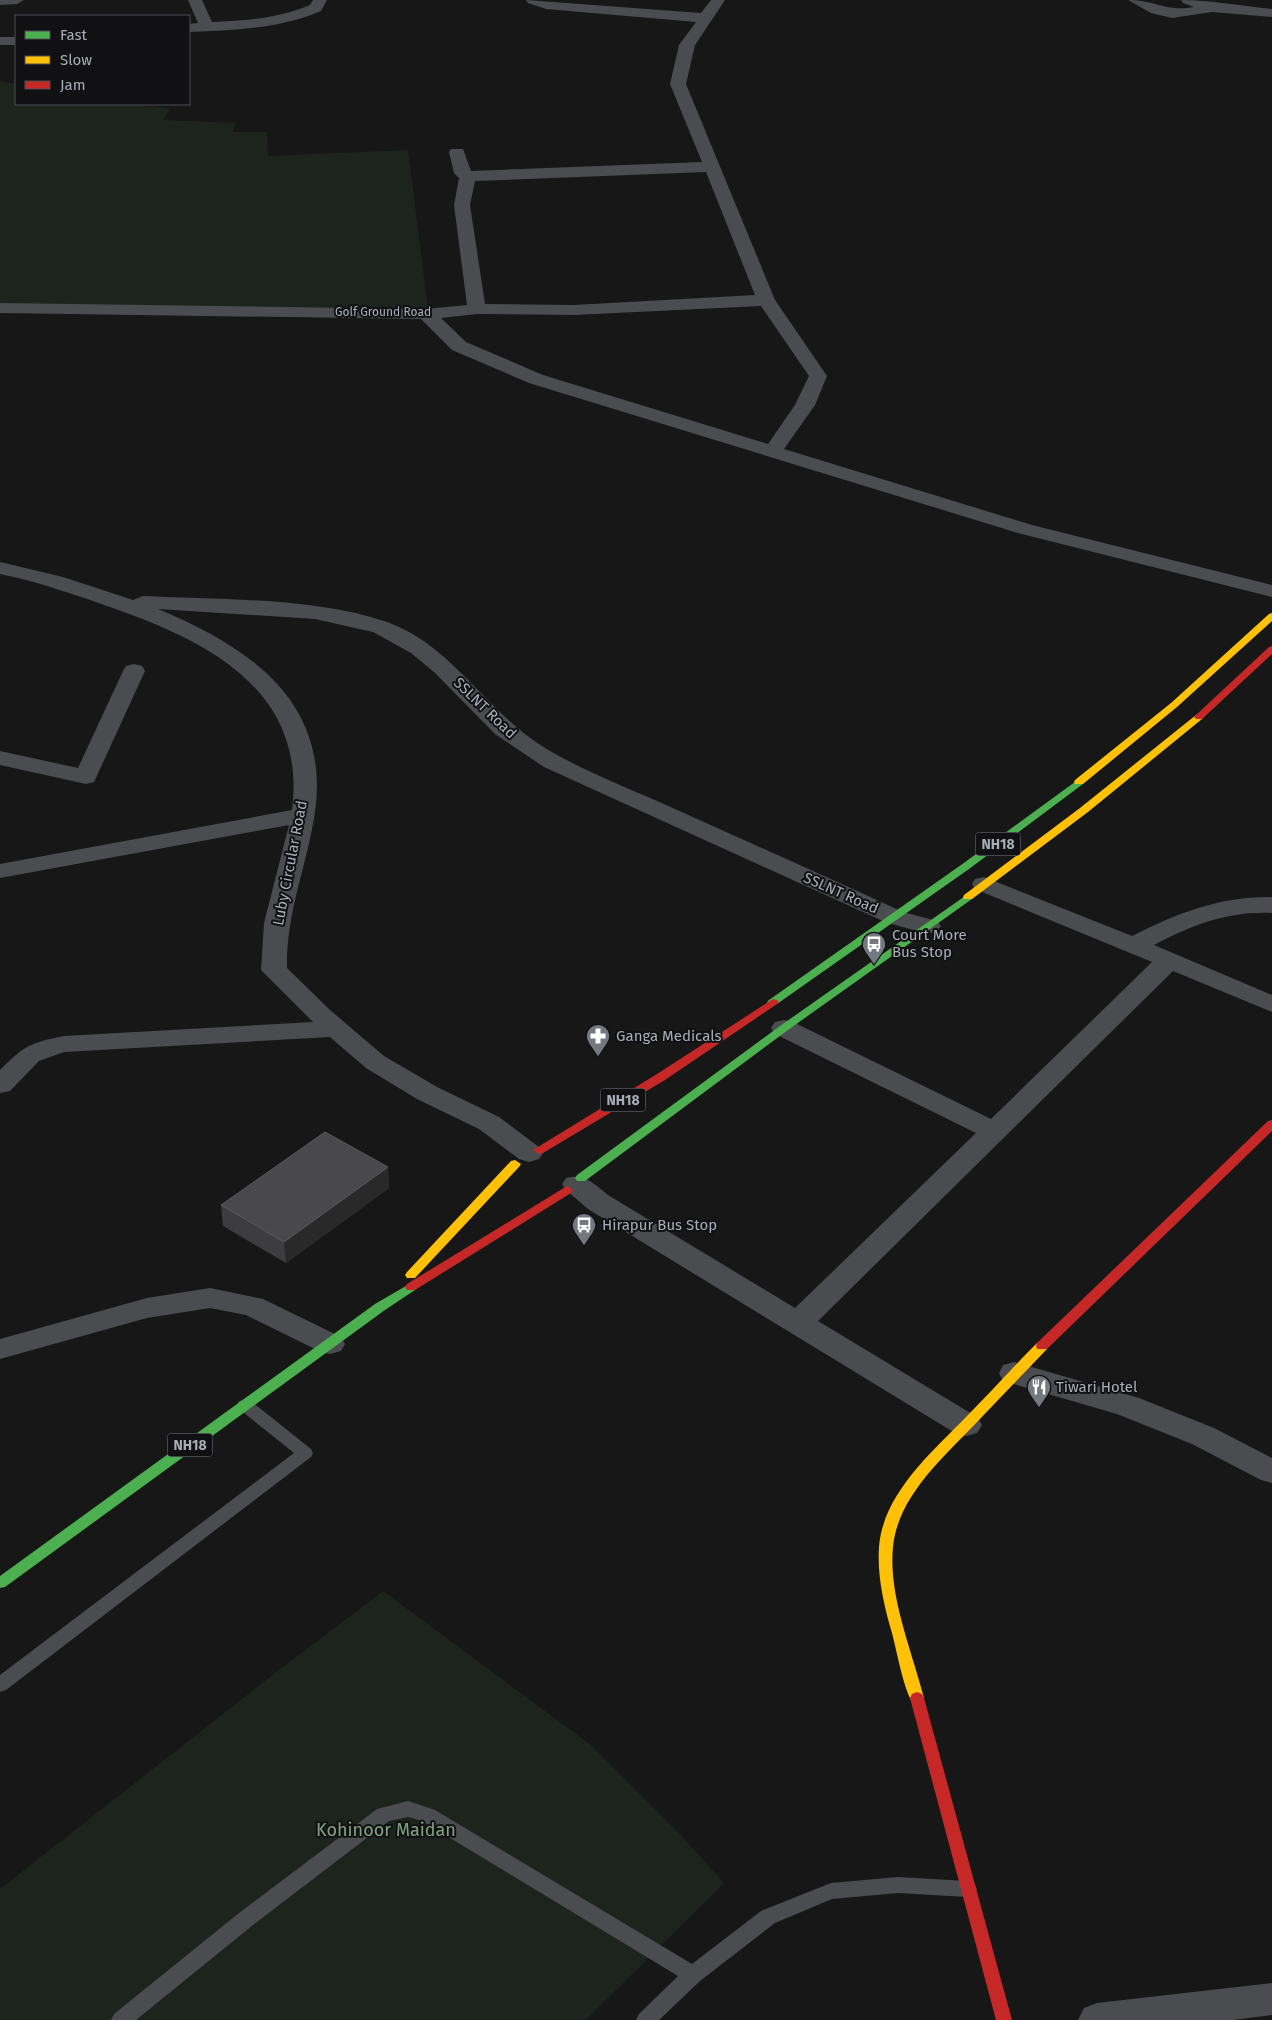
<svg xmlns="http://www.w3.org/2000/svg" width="1272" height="2020" viewBox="0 0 1272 2020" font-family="'Fira Sans',sans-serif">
<rect width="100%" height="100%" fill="#171717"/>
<g fill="#1d241e">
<path d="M0,81l16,3v20h121l33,5 -7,11 72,3 -2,9h34l1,24 140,-6 20,158 -428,-3z"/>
<path d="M383,1591l208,154 87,87 46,51 -138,137h-586v-131l270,-212z"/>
</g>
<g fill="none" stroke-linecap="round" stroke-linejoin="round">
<g fill="#4b4c50" fill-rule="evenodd">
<path d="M245,1399l6,2 60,48 2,4 -2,4 -305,233 -6,2v-17l294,-222 -55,-44 -2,-4 2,-4z"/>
<path d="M408,1801l27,9 257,154 69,-53 70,-28 67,-6 69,4 7,2 3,6 -3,6 -7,2 -69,-4 -66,6 -57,24 -75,58 -41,39h-23l3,-6 39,-38 -256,-155 -14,-4 -19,4 -136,104 -117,95h-25l3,-6 125,-101 138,-104z"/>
</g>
<g fill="#4b4c50" fill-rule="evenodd">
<path d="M0,0h24l-7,4 -17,1z"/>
<path d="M188,0h14l10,22c34,-1 67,-4 98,-17l3,-5h14l-6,11c-42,18 -87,19 -132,21v-8l9,-1z"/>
<path d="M526,0l175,13 10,-13h14l-30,45 -9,39 89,216 52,76 -12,29 -31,44 248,76 240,60v12l-254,-64 -489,-150 -77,-33 -31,-31 -421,-6v-10l426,6 41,-4 -13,-100 5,-27 -5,-5 -5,-21 2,-3h12l8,22 231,-9 -32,-78 9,-39 17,-23 -150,-13 -18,-6zM706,172l49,123 -181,10 -89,-1 -15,-99 5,-24zM761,306l48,70 -14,29 -27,39 -225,-69 -77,-33 -25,-24 36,-4 97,1z"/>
<path d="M1128,0c27,0 37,12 66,7l-11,-4 -2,-3c29,0 61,6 91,9v8l-60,-5 -40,6 -21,-5z"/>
<rect x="0" y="37" width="16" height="8"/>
<path d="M0,562l63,15 70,23 10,-4c77,4 171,1 244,26 65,23 100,91 158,126 40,24 86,41 130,61 76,34 152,68 228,103l34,9 4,5 -4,5 -9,3 -43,-12 -341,-155 -49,-33 -61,-62 -23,-19 -38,-21 -58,-13 -157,-10c96,40 178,97 155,215 -9,49 -27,93 -26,144l43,42 54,46 53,31 62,30 40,30 4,6 -4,6 -10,3 -10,-3 -40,-30 -62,-30 -51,-31 -36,-31 -266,15 -25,9 -29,30 -10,2v-23c25,-25 30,-27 64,-34l249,-14 -52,-52 3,-47 25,-98 -289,53v-14l292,-54c15,-119 -83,-168 -179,-202 -37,-13 -74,-26 -113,-34z"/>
<path d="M134,664l8,2 3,5 -51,111 -8,2 -86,-19v-14l78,17 45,-97 3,-5z"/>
<path d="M984,877l148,59c45,-23 89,-40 140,-39v16c-44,-2 -80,12 -118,32l118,50v17l-99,-41 -355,350 159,96 5,8 -5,8 -11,3 -11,-3 -367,-224 -22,-19 -4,-6 4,-6c19,-5 28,6 42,17l187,113 181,-175 -201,-99 -4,-6 4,-6 9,-2 9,2 198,97 161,-157 -177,-73 -3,-5 3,-5z"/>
<path d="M210,1288l53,11 78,38 4,7 -4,7 -11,3 -11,-3 -73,-36 -36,-7 -63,10 -147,41v-20l147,-41z"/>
<path d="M1014,1362l125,36 75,30 58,30v25l-11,-3 -69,-36 -75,-30 -114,-33 -4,-8 4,-8z"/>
<path d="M1272,1983v32l-39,5h-155l6,-12 13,-5z"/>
</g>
<g fill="#4caf50" fill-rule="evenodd">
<path d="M1079,779l4,1 1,2 -1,2 -114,85 -192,135h-8l-2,-2 2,-2 192,-135z"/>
<path d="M968,894l5,3 -1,2 -184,131 -203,151h-8l-2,-3 2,-3 203,-149z"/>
<path d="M411,1283l4,1 2,3 -2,3 -30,20 -380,277 -5,1v-12l375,-272z"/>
</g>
<g fill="#ffc107" fill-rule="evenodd">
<path d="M1272,613v8l-95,86 -94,77h-8l-1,-2 1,-2 96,-77 98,-89z"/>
<path d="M1199,714l5,3 -2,2 -114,93 -116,87h-8l-1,-2 1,-2 116,-87 116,-93z"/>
<path d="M515,1160l6,4 -2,3 -104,111h-8l-2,-3 2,-3 104,-111z"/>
<path d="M1042,1342l5,1 1,3 -1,3c-23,24 -46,48 -68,71 -34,36 -81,75 -86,127 -5,48 19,104 31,151l-2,4 -5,2 -5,-2c-9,-16 -15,-50 -20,-69 -8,-27 -15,-57 -13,-86 4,-53 52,-94 87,-130 21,-21 41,-43 62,-65l9,-9z"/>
</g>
<g fill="#c62828" fill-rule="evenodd">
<path d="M1272,646v8l-70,65h-6l-2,-2 2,-2 73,-68z"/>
<path d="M773,999l4,1 2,2 -2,2 -112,76 -122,73 -4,1 -6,-4 124,-76z"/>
<path d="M1272,1120v11l-225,218h-10l-1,-3 1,-3 231,-222z"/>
<path d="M567,1186l6,4 -2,3 -156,97h-8l-2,-3 2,-3z"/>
<path d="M917,1692l5,2 2,4 88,322h-16l-86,-322 2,-4z"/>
</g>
</g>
<path fill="#3d3d3f" d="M388,1167l1,21 -103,75 -63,-37 -2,-21z"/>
<path fill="#29292a" d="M388,1167l1,21 -103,75 -2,-21z"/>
<path fill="#49494c" stroke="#58595d" d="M325,1132l63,35 -104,75 -63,-37z"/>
<defs>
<g id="bus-pin" transform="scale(1.25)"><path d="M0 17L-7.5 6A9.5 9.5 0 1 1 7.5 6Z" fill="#757880" stroke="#111113"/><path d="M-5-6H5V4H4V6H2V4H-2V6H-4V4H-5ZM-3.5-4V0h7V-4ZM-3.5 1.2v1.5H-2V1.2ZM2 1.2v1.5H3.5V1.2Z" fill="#fff"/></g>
<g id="pharmacy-pin" transform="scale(1.25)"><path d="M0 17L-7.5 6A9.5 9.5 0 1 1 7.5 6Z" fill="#757880" stroke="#111113"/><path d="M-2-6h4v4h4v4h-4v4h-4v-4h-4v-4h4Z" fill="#fff"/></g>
<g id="restaurant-pin" transform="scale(1.25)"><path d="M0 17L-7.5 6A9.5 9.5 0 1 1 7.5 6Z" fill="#757880" stroke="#111113"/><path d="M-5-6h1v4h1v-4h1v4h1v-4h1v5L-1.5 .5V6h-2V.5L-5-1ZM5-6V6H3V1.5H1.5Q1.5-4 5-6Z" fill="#fff"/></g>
</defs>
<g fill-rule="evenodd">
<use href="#bus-pin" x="874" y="944"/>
<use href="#pharmacy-pin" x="598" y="1036"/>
<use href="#bus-pin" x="584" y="1225"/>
<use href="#restaurant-pin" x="1039" y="1387"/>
</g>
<g text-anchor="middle" stroke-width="4" stroke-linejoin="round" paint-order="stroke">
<g font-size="12" fill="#a8adb8" stroke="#111113">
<text x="383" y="316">Golf Ground Road</text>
</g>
<g fill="#111113" stroke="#7b7e86" stroke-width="1">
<rect x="975.5" y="832.5" width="45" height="23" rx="4"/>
<rect x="600.5" y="1088.5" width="45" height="23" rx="4"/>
<rect x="167.5" y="1433.5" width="45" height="23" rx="4"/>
</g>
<g font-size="14" font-weight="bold" fill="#a8adb8">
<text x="998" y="849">NH18</text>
<text x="623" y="1105">NH18</text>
<text x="190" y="1450">NH18</text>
</g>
<g font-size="15" fill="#a8adb8" stroke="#111113">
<text transform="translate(485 708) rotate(44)" y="5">SSLNT Road</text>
<text transform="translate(290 863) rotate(-79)" y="5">Luby Circular Road</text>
<text transform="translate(841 893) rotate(24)" y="5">SSLNT Road</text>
</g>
<g font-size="15" fill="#a8adb8" stroke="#111113" text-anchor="start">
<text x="892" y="940">Court More<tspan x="892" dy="17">Bus Stop</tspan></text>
<text x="616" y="1041">Ganga Medicals</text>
<text x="602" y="1230">Hirapur Bus Stop</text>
<text x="1056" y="1392">Tiwari Hotel</text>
</g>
<g font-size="18" fill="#7fa381" stroke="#111113">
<text x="386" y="1836">Kohinoor Maidan</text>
</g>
</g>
<rect x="15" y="15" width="175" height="90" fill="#111113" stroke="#4d4f55"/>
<rect x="25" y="31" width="25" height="8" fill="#4caf50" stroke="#4d4f55"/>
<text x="60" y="40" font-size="15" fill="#a8adb8">Fast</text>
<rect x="25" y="56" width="25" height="8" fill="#ffc107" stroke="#4d4f55"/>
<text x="60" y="65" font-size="15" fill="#a8adb8">Slow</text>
<rect x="25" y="81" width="25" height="8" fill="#c62828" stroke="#4d4f55"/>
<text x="60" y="90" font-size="15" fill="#a8adb8">Jam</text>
</svg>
